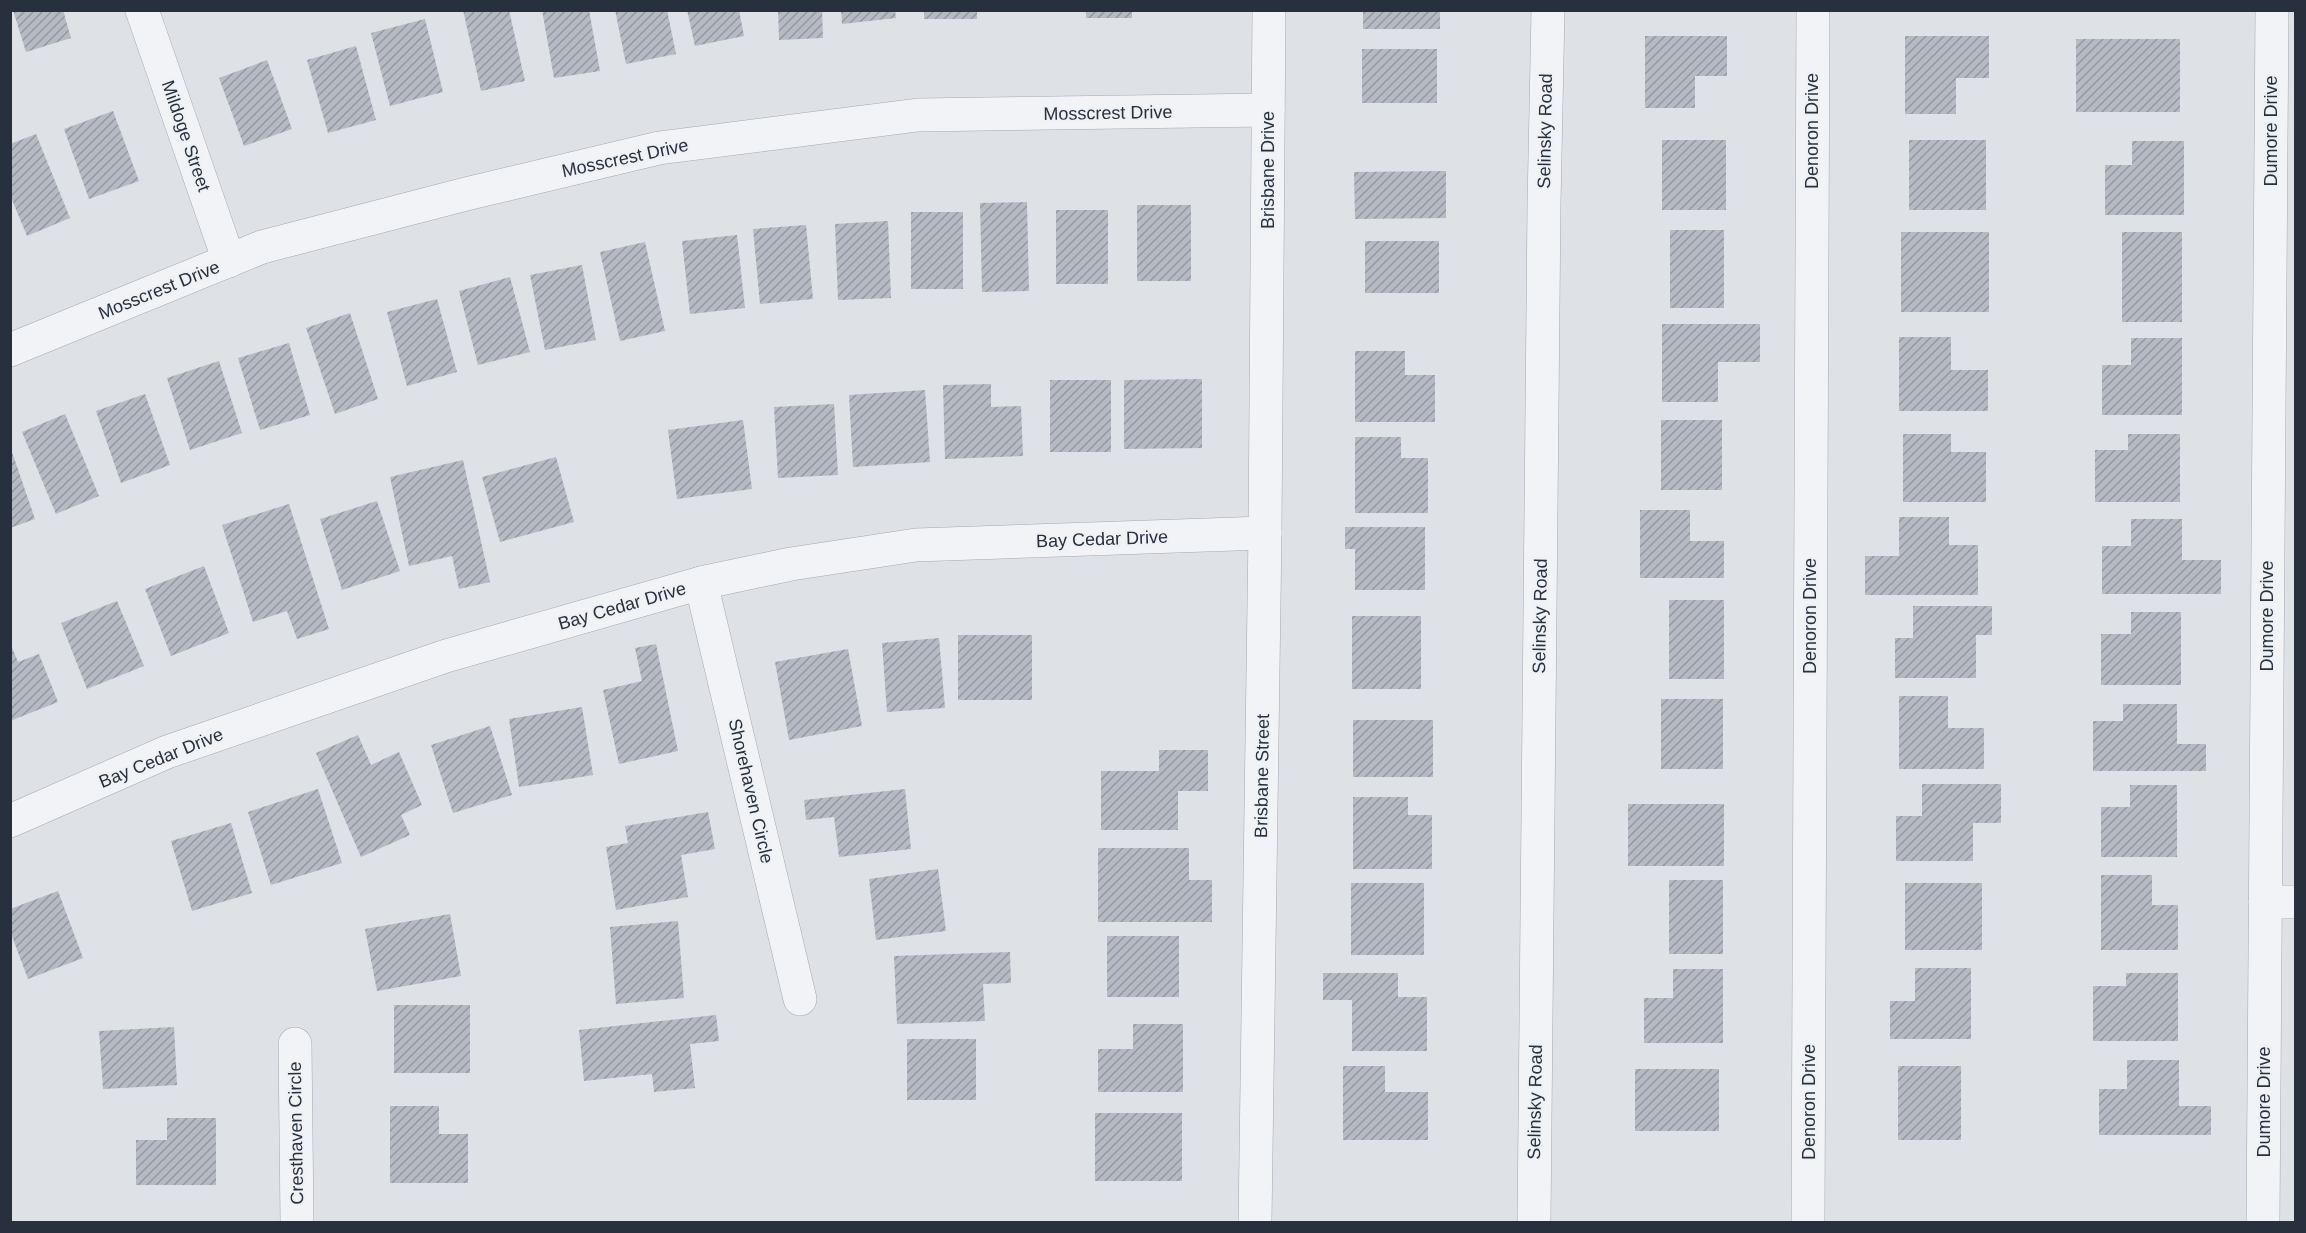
<svg xmlns="http://www.w3.org/2000/svg" width="2306" height="1233" viewBox="0 0 2306 1233" font-family="Arial,sans-serif">
<defs>
<pattern id="building-hatch" width="6" height="6" patternUnits="userSpaceOnUse" patternTransform="scale(1.5)"><rect width="6" height="6" fill="#b6bbc3"/><path d="M-1 1l2-2M0 6l6-6M5 7l2-2" fill="none" stroke="#9498a0"/></pattern>
</defs>
<rect width="100%" height="100%" fill="#dee2e7"/>
<g fill="url(#building-hatch)">
<path d="M13,10h50l8,28 -45,14z"/>
<path d="M463,10h46l16,71 -44,10z"/>
<path d="M542,10h47l11,61 -46,7z"/>
<path d="M615,10h52l9,44 -50,10z"/>
<path d="M687,10h52l5,26 -49,10z"/>
<path d="M778,10h44l1,28 -44,2z"/>
<path d="M841,10h54l1,8 -54,6z"/>
<rect x="924" y="10" width="53" height="9"/>
<rect x="1086" y="10" width="46" height="8"/>
<rect x="1363" y="10" width="77" height="19"/>
<path d="M425,19l18,73 -53,14 -19,-73z"/>
<path d="M1645,36h82v40h-32v32h-50z"/>
<path d="M1905,36h84v42h-33v36h-51z"/>
<rect x="2076" y="39" width="104" height="73"/>
<path d="M356,46l20,74 -48,13 -21,-73z"/>
<rect x="1362" y="49" width="75" height="54"/>
<path d="M267,60l25,69 -48,17 -25,-68z"/>
<path d="M113,111l26,70 -50,18 -25,-70z"/>
<path d="M36,134l34,84 -43,18 -17,-41v-51z"/>
<rect x="1662" y="140" width="64" height="70"/>
<rect x="1909" y="140" width="77" height="70"/>
<path d="M2132,141h52v74h-79v-50h27z"/>
<path d="M1446,171v47l-91,1 -1,-47z"/>
<path d="M1027,202l2,89 -47,1 -2,-89z"/>
<rect x="1137" y="205" width="54" height="76"/>
<rect x="1056" y="210" width="52" height="74"/>
<rect x="911" y="212" width="52" height="77"/>
<path d="M888,221l3,77 -53,2 -3,-76z"/>
<path d="M806,225l7,74 -53,5 -7,-75z"/>
<rect x="1670" y="230" width="54" height="78"/>
<rect x="1901" y="232" width="88" height="80"/>
<rect x="2122" y="232" width="60" height="90"/>
<path d="M737,235l8,73 -55,6 -8,-73z"/>
<rect x="1365" y="241" width="74" height="52"/>
<path d="M645,242l20,89 -45,10 -20,-89z"/>
<path d="M582,265l14,75 -51,10 -15,-75z"/>
<path d="M510,277l20,75 -52,13 -19,-74z"/>
<path d="M437,299l20,73 -50,14 -20,-74z"/>
<path d="M350,313l28,86 -43,15 -29,-86z"/>
<path d="M1662,324h98v38h-42v40h-56z"/>
<path d="M1899,337h52v33h37v41h-89z"/>
<path d="M2131,338h51v77h-80v-50h29z"/>
<path d="M289,343l21,72 -50,15 -22,-72z"/>
<path d="M1355,351h50v24h30v47h-80z"/>
<path d="M219,361l23,72 -52,17 -23,-72z"/>
<path d="M1202,379v69l-78,1v-69z"/>
<rect x="1050" y="380" width="61" height="72"/>
<path d="M991,384v23l30,-1 2,50 -78,3 -2,-74z"/>
<path d="M925,390l5,72 -77,5 -4,-72z"/>
<path d="M145,394l25,71 -49,18 -25,-72z"/>
<path d="M834,404l4,71 -60,3 -4,-71z"/>
<path d="M65,414l34,82 -43,18 -34,-82z"/>
<path d="M743,420l9,69 -75,10 -9,-69z"/>
<rect x="1661" y="420" width="61" height="70"/>
<path d="M1903,434h48v18h35v50h-83z"/>
<path d="M2128,434h52v68h-85v-52h33z"/>
<path d="M1355,437h46v21h27v55h-73z"/>
<path d="M10,446l25,73 -25,9z"/>
<path d="M556,457l18,65 -74,20 -18,-65z"/>
<path d="M463,460l27,122 -31,7 -7,-33 -43,10 -19,-89z"/>
<path d="M377,501l23,70 -58,19 -22,-71z"/>
<path d="M289,504l40,125 -32,10 -10,-28 -34,11 -31,-97z"/>
<path d="M1640,510h50v31h34v37h-84z"/>
<path d="M1899,517h50v28h29v50h-113v-39h34z"/>
<path d="M2131,519h51v41h39v34h-119v-48h29z"/>
<path d="M1345,527h80v63h-70v-41h-10z"/>
<path d="M204,566l25,67 -58,23 -26,-67z"/>
<rect x="1669" y="600" width="55" height="79"/>
<path d="M117,601l27,65 -57,23 -26,-66z"/>
<path d="M1913,606h79v29h-16v43h-81v-40h18z"/>
<path d="M2131,612h50v73h-80v-51h30z"/>
<rect x="1352" y="616" width="69" height="73"/>
<rect x="958" y="635" width="74" height="65"/>
<path d="M939,638l6,70 -58,4 -5,-69z"/>
<path d="M656,644l22,107 -59,13 -16,-74 39,-9 -7,-33z"/>
<path d="M11,645l7,17 21,-8 19,48 -48,19z"/>
<path d="M848,649l14,77 -73,14 -14,-78z"/>
<path d="M1899,696h49v32h36v41h-85z"/>
<rect x="1661" y="699" width="62" height="70"/>
<path d="M2123,704h54v40h29v27h-113v-50h30z"/>
<path d="M582,707l11,68 -74,12 -10,-68z"/>
<rect x="1353" y="720" width="80" height="57"/>
<path d="M490,726l22,69 -59,18 -22,-68z"/>
<path d="M358,735l13,30 28,-13 23,53 -21,10 9,20 -49,22 -45,-104z"/>
<path d="M1159,750h49v41h-30v39h-77v-59h58z"/>
<path d="M1922,784h79v39h-28v38h-77v-45h26z"/>
<path d="M2130,785h47v72h-76v-50h29z"/>
<path d="M318,789l24,74 -71,22 -23,-73z"/>
<path d="M905,789l6,60 -72,8 -5,-40 -28,3 -2,-20z"/>
<path d="M1353,797h55v18h24v54h-79z"/>
<rect x="1628" y="804" width="96" height="62"/>
<path d="M708,812l7,37 -34,6 7,42 -72,13 -10,-63 22,-4 -3,-17z"/>
<path d="M231,823l21,70 -60,18 -21,-70z"/>
<path d="M1098,848h91v32h23v42h-114z"/>
<path d="M938,869l8,62 -70,9 -7,-61z"/>
<path d="M2101,875h51v30h26v45h-77z"/>
<rect x="1669" y="880" width="54" height="74"/>
<rect x="1351" y="883" width="73" height="72"/>
<rect x="1905" y="883" width="77" height="67"/>
<path d="M58,891l25,67 -55,21 -18,-48v-22z"/>
<path d="M450,914l11,62 -84,15 -12,-62z"/>
<path d="M678,921l6,77 -68,6 -6,-77z"/>
<rect x="1107" y="936" width="72" height="61"/>
<path d="M1010,952l1,31 -28,1 2,37 -88,3 -3,-68z"/>
<path d="M1915,968h56v71h-81v-38h25z"/>
<path d="M1673,969h50v74h-79v-45h29z"/>
<path d="M1323,973h75v24h29v54h-75v-51h-29z"/>
<path d="M2126,973h52v68h-85v-55h33z"/>
<rect x="394" y="1005" width="76" height="68"/>
<path d="M716,1015l3,26 -29,3 5,44 -41,4 -2,-18 -68,7 -5,-51z"/>
<path d="M1133,1024h50v68h-85v-43h35z"/>
<path d="M174,1027l3,58 -74,4 -4,-58z"/>
<rect x="907" y="1039" width="69" height="61"/>
<path d="M2127,1060h52v46h32v29h-112v-46h28z"/>
<path d="M1343,1066h42v26h43v48h-85z"/>
<rect x="1898" y="1066" width="63" height="74"/>
<rect x="1635" y="1069" width="84" height="62"/>
<path d="M390,1106h49v28h29v49h-78z"/>
<rect x="1095" y="1113" width="87" height="68"/>
<path d="M167,1118h49v67h-80v-45h31z"/>
</g>
<g fill="none" stroke-linecap="round" stroke-linejoin="round">
<g stroke="#a4a9b1" stroke-width="34">
<g id="street">
<path d="M142,10l87,251"/>
<path d="M10,350l252,-103 204,-53 193,-46 259,-33 350,-5"/>
<path d="M701,583l99,416"/>
<path d="M10,821l157,-69 279,-96 255,-73 90,-19 125,-19 349,-12"/>
<path d="M2265,902h31"/>
<path d="M295,1044l2,178"/>
<path d="M1255,1222l10,-689 4,-523"/>
<path d="M1534,1222l10,-1017 4,-195"/>
<path d="M1808,1222l5,-1212"/>
<path d="M2263,1222l9,-1212"/>
</g>
</g>
<use href="#street" stroke="#f1f3f6" stroke-width="33"/>
</g>
<g text-anchor="middle" stroke-width="4.5" stroke-linejoin="round" paint-order="stroke">
<g font-size="18" fill="#28303d" stroke="#eef1f5">
<text transform="translate(1108 113) rotate(-1)" y="6">Mosscrest Drive</text>
<text transform="translate(1545 131) rotate(-89)" y="6">Selinsky Road</text>
<text transform="translate(1812 131) rotate(-90)" y="6">Denoron Drive</text>
<text transform="translate(2271 131) rotate(-90)" y="6">Dumore Drive</text>
<text transform="translate(186 136) rotate(71)" y="6">Mildoge Street</text>
<text transform="translate(625 158) rotate(-12)" y="6">Mosscrest Drive</text>
<text transform="translate(1268 170) rotate(-90)" y="6">Brisbane Drive</text>
<text transform="translate(159 290) rotate(-22)" y="6">Mosscrest Drive</text>
<text transform="translate(1102 539) rotate(-2)" y="6">Bay Cedar Drive</text>
<text transform="translate(622 606) rotate(-16)" y="6">Bay Cedar Drive</text>
<text transform="translate(1540 616) rotate(-89)" y="6">Selinsky Road</text>
<text transform="translate(1810 616) rotate(-90)" y="6">Denoron Drive</text>
<text transform="translate(2267 616) rotate(-90)" y="6">Dumore Drive</text>
<text transform="translate(161 758) rotate(-22)" y="6">Bay Cedar Drive</text>
<text transform="translate(1262 776) rotate(-89)" y="6">Brisbane Street</text>
<text transform="translate(751 791) rotate(77)" y="6">Shorehaven Circle</text>
<text transform="translate(1535 1102) rotate(-89)" y="6">Selinsky Road</text>
<text transform="translate(1809 1102) rotate(-90)" y="6">Denoron Drive</text>
<text transform="translate(2264 1102) rotate(-90)" y="6">Dumore Drive</text>
<text transform="translate(296 1133) rotate(-91)" y="6">Cresthaven Circle</text>
</g>
</g>
<rect width="2306" height="1233" fill="none" stroke="#28303d" stroke-width="24"/>
</svg>
